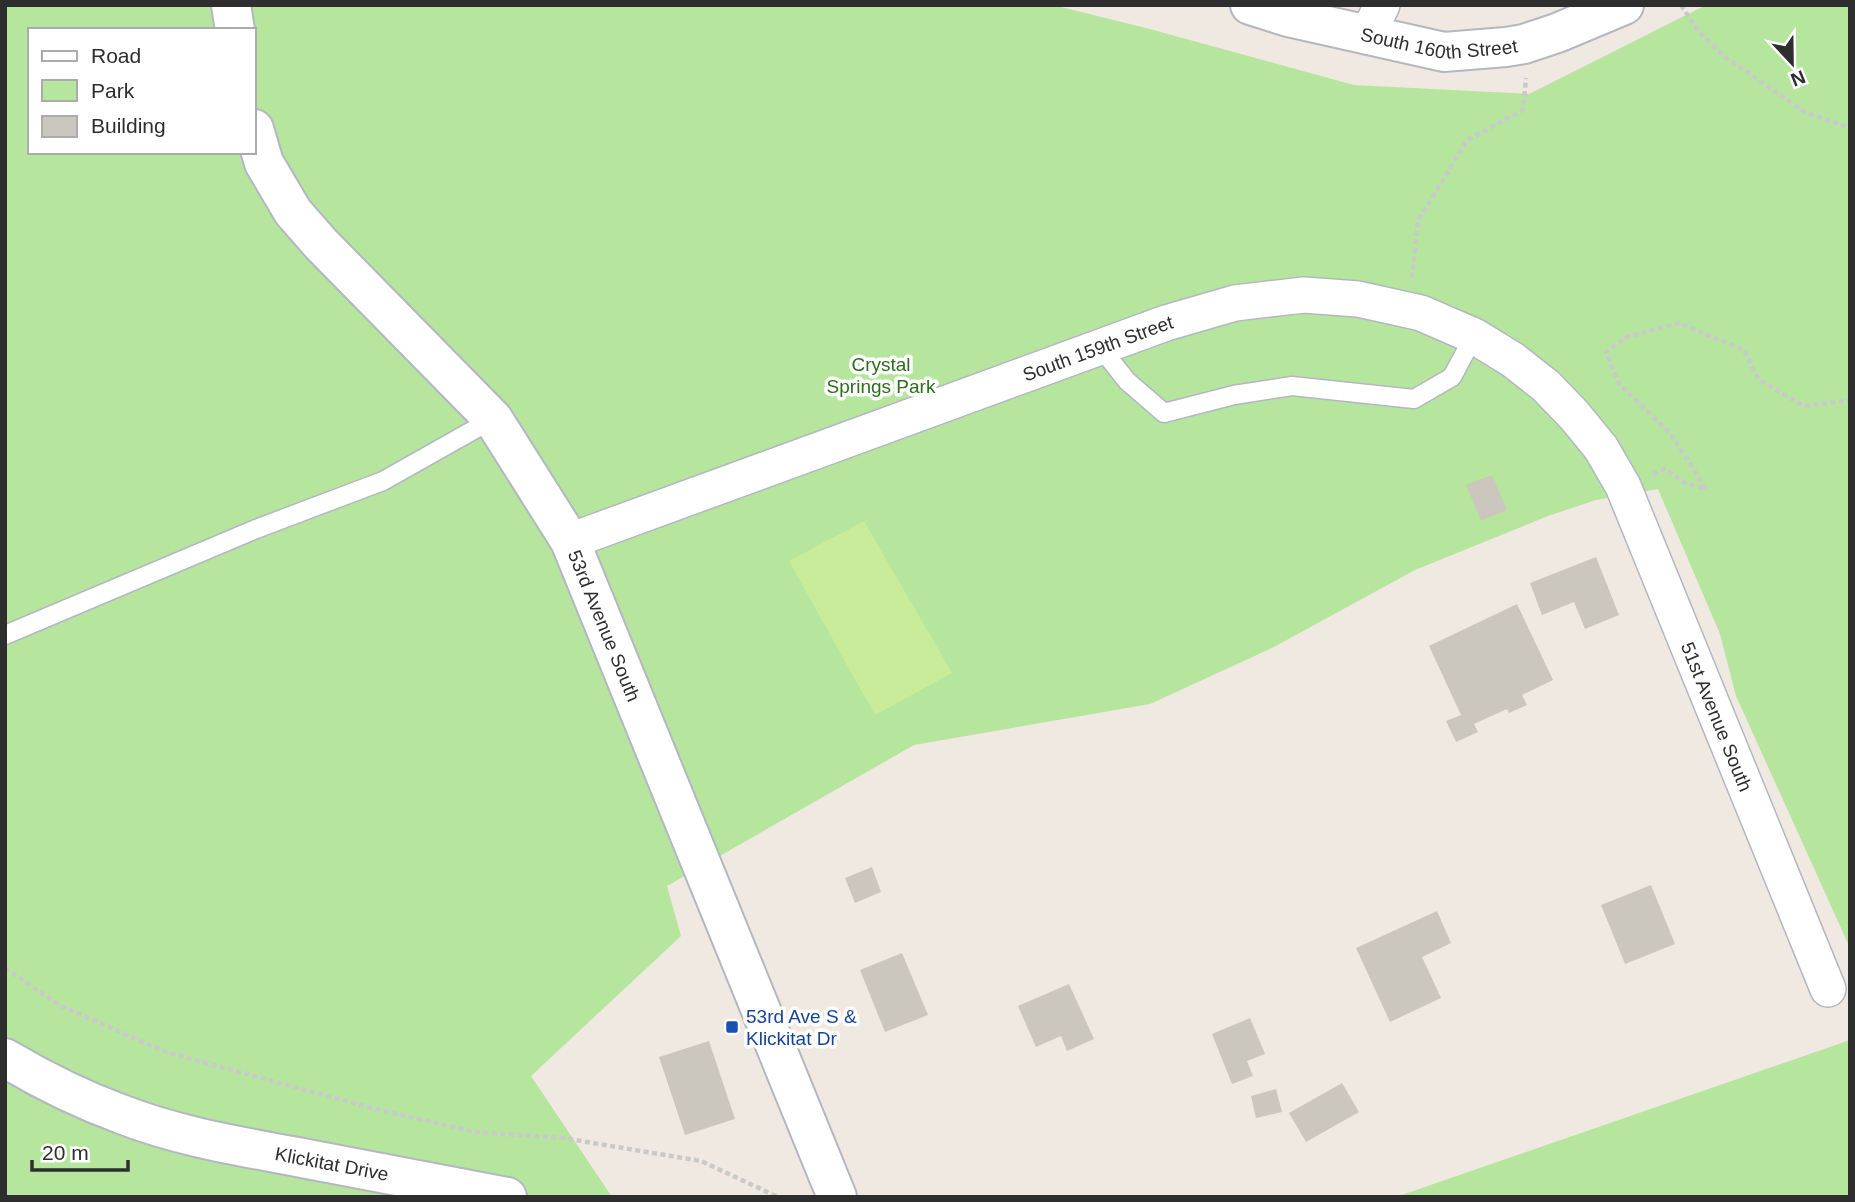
<svg xmlns="http://www.w3.org/2000/svg" width="1855" height="1202" viewBox="0 0 1855 1202" font-family="Arial,sans-serif">
<rect width="100%" height="100%" fill="#efe9e1"/>
<g fill="#b6e59e" fill-rule="evenodd">
<path d="M5,5h1048l93,23 208,57 175,9 177,-89h144v943l-114,-252 -16,-62 -62,-145 -62,11 -48,16 -133,54 -143,78 -122,56 -236,41 -247,141 14,50 -150,140 81,121h-607zM30,30h224v122h-224z"/>
<path d="M1850,1040v157h-454z"/>
</g>
<path fill="#c9ec9a" d="M864,521l88,152 -77,42 -86,-154z"/>
<g fill="#cbc7bf">
<path d="M1492,475l15,35 -26,11 -15,-36z"/>
<path d="M1596,557l23,58 -34,14 -11,-27 -32,13 -12,-32z"/>
<path d="M1517,604l36,76 -31,15 5,10 -18,8 -2,-4 -33,15 4,8 -22,10 -10,-21 15,-6 -32,-69z"/>
<path d="M872,867l9,25 -26,11 -10,-25z"/>
<path d="M1651,885l24,59 -50,20 -24,-59z"/>
<path d="M1437,911l14,32 -29,14 19,41 -51,24 -34,-74z"/>
<path d="M902,953l26,62 -43,17 -25,-62z"/>
<path d="M1069,984l25,55 -27,12 -6,-15 -25,11 -18,-41z"/>
<path d="M1250,1018l15,36 -18,7 6,15 -21,8 -20,-50z"/>
<path d="M709,1041l26,78 -50,16 -26,-78z"/>
<path d="M1342,1083l17,29 -53,30 -17,-29z"/>
<path d="M1276,1089l6,23 -26,6 -5,-22z"/>
</g>
<g fill="none" stroke-linecap="round" stroke-linejoin="round">
<g stroke="#b4b7c1" stroke-width="21">
<g id="lane">
<path d="M1100,347l27,34 37,32 70,-18 58,-9 122,13 38,-22 22,-41"/>
<path d="M5,635l251,-106 127,-48 110,-62"/>
</g>
</g>
<g stroke="#b4b7c1" stroke-width="38">
<g id="street">
<path d="M1367,36l15,-31"/>
<path id="s1" d="M570,541l596,-218 69,-20 69,-8 54,4 63,14 53,23 39,24 33,26 28,29 27,33 22,38 205,503"/>
</g>
</g>
<g stroke="#b4b7c1" stroke-width="42">
<g id="secondary">
<path d="M231,5l4,25"/>
<path id="s2" d="M1250,5l38,12 156,35 62,-5 18,-3 33,-11 67,-28"/>
<path id="s3" d="M254,129l10,34 29,49 28,32 172,175 77,122 267,656"/>
<path id="s4" d="M5,1058c37,22 75,41 116,56 56,22 117,32 176,43 70,13 140,26 210,40"/>
</g>
</g>
<g stroke="#c9c9c9" stroke-width="4.5" stroke-dasharray="5 3.5" stroke-linecap="butt">
<path d="M1681,5l17,26 27,26 80,55 45,16"/>
<path d="M1412,278l6,-57 49,-81 56,-30 3,-32"/>
<path d="M1653,474l11,-5 23,15 19,5 -36,-56 -51,-49 -13,-32 21,-15 52,-14 65,27 15,30 45,26 46,-6"/>
<path d="M5,968l56,38 105,46 209,57 100,23 88,6 138,23 77,36"/>
</g>
<use href="#lane" stroke="#fff" stroke-width="18"/>
<use href="#street" stroke="#fff" stroke-width="35"/>
<use href="#secondary" stroke="#fff" stroke-width="38"/>
</g>
<rect fill="#1a4fb4" stroke="#fff" stroke-width="2.5" x="725" y="1020" width="14" height="14" rx="3.5"/>
<g text-anchor="middle" stroke-width="7" stroke-linejoin="round" paint-order="stroke">
<g font-size="19" fill="#2e2e2e" stroke="#fff">
<text dy="7" stroke="none"><textPath href="#s2" startOffset="194">South 160th Street</textPath></text>
<text dy="7" stroke="none"><textPath href="#s1" startOffset="562">South 159th Street</textPath></text>
<text dy="7" stroke="none"><textPath href="#s3" startOffset="616">53rd Avenue South</textPath></text>
<text dy="7" stroke="none"><textPath href="#s1" startOffset="1416">51st Avenue South</textPath></text>
<text dy="7" stroke="none"><textPath href="#s4" startOffset="346">Klickitat Drive</textPath></text>
</g>
<g font-size="19" fill="#2c6e1b" stroke="#fff">
<text x="881" y="371">Crystal<tspan x="881" dy="22">Springs Park</tspan></text>
</g>
<g font-size="19" fill="#164399" stroke="#fff" text-anchor="start">
<text x="746" y="1023">53rd Ave S &amp;<tspan x="746" dy="22">Klickitat Dr</tspan></text>
</g>
</g>
<rect width="1855" height="1202" fill="none" stroke="#2e2e2e" stroke-width="14"/>
<rect x="28" y="28" width="228" height="126" fill="#ffffff" stroke="#ababab" stroke-width="2"/>
<rect x="42" y="51" width="35" height="10" fill="#ffffff" stroke="#ababab" stroke-width="2"/>
<text x="91" y="63" font-size="21" fill="#2e2e2e">Road</text>
<rect x="42" y="80" width="35" height="21" fill="#b6e59e" stroke="#ababab" stroke-width="2"/>
<text x="91" y="98" font-size="21" fill="#2e2e2e">Park</text>
<rect x="42" y="116" width="35" height="21" fill="#cbc7bf" stroke="#ababab" stroke-width="2"/>
<text x="91" y="133" font-size="21" fill="#2e2e2e">Building</text>
<g transform="translate(1792 63) rotate(158)" stroke="#ffffff" stroke-width="5" paint-order="stroke">
<path d="M0-5L12 26L0 18L-12 26Z" fill="#2e2e2e"/>
<text y="-10" font-size="19" font-weight="bold" text-anchor="middle" fill="#2e2e2e">N</text>
</g>
<path d="M32 1160v10h96v-10" fill="none" stroke="#2e2e2e" stroke-width="3.5"/>
<text x="42" y="1160" font-size="21" fill="#2e2e2e" stroke="#ffffff" stroke-width="5" paint-order="stroke">20 m</text>
</svg>
